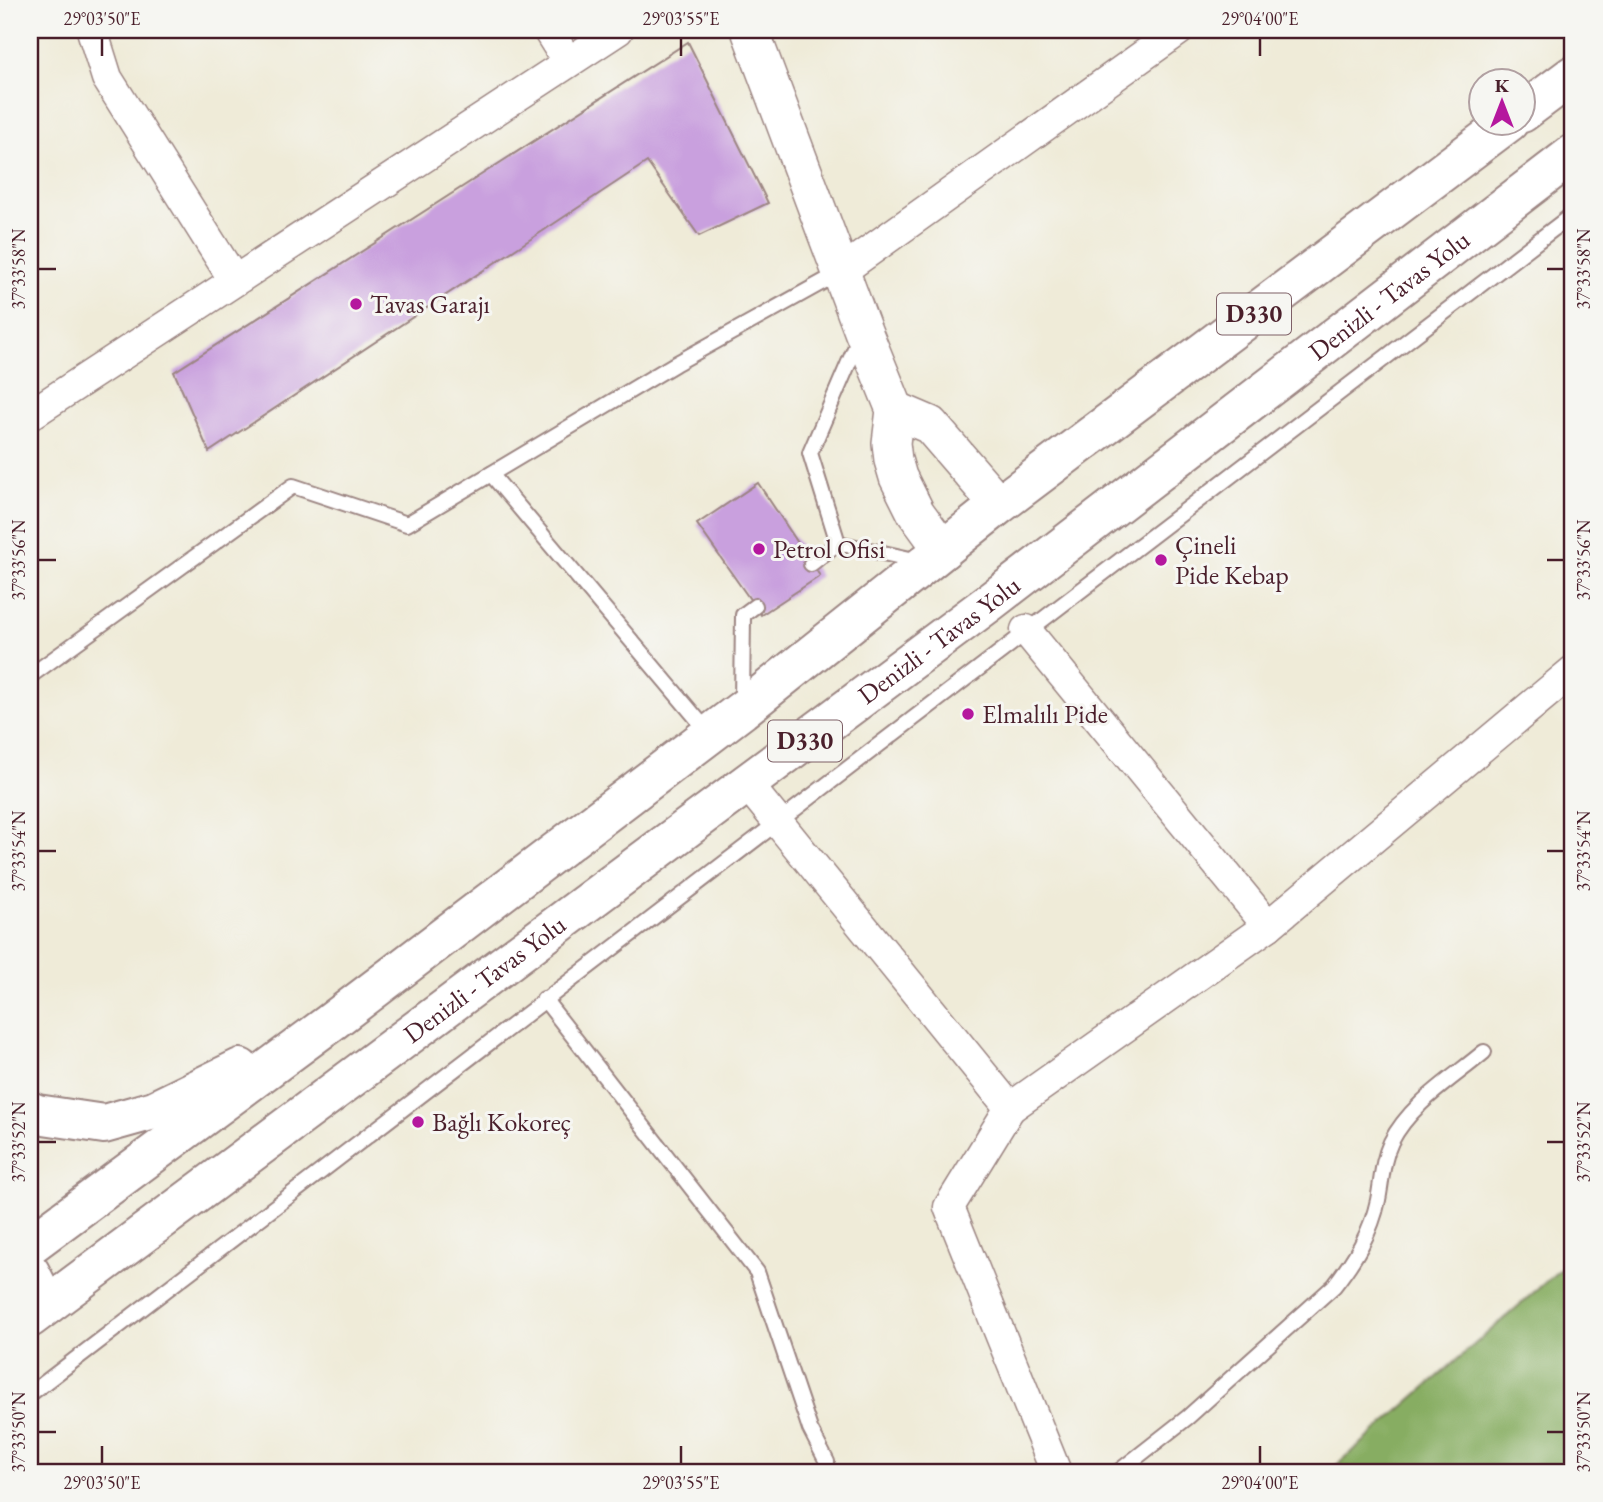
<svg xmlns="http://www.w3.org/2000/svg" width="1603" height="1502" viewBox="0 0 1603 1502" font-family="'EB Garamond',serif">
<rect width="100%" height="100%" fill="#f6f6f2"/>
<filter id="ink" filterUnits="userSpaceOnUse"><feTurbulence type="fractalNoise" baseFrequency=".0143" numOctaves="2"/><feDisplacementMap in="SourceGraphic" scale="14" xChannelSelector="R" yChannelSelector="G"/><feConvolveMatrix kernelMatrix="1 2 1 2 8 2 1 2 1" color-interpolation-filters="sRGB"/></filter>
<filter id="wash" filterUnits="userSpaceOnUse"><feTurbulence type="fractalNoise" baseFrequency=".00686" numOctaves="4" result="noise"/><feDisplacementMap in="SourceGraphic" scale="28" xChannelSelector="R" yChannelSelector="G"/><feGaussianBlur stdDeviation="1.57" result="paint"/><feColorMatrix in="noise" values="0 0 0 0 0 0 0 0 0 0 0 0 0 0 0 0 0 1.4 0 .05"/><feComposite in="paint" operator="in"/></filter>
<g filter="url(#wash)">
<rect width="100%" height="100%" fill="#efebd8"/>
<path fill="#87ad62" stroke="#686646" stroke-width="2" d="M1573,1258v214h-244z"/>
<g id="blocks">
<g fill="#c9a0de">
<path d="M688,42l80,161 -69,33 -52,-74 -438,290 -35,-80z"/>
<path d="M758,483l62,93 -59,39 -64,-91z"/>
</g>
</g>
</g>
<g filter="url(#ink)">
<use href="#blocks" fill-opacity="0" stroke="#9c8582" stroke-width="2"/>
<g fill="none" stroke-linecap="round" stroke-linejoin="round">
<g stroke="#9c8582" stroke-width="18">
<g id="service">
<path d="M491,474l218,259"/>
<path d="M838,543l-28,-90 49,-114"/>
<path d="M811,564l27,-21 81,18"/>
<path d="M30,676l263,-190 114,38 268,-160 164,-91"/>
<path d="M742,703l1,-88 12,-9"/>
<path d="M544,999l213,273 53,157 17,33"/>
<path d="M30,1394l1543,-1180"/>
<path d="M1118,1472l70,-55 146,-131c21,-27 37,-53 44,-86 4,-20 4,-39 13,-58 19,-38 61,-63 93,-90"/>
</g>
</g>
<g stroke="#9c8582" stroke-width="33">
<g id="minor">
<path d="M92,30l15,48 127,202"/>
<path d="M548,30l20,32"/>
<path d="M840,272l339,-242"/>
<path d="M30,415l588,-385"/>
<path d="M1026,630l242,296"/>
<path d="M747,784l263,324 -61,99 107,265"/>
<path d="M1010,1108l258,-182 305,-255"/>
</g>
</g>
<g stroke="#9c8582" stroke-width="40">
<g id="tertiary">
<path d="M750,30l113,301 32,79 -4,33 2,17 5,17 18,36 27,37"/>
<path d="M895,410l35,15 69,80"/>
</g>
</g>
<g stroke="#9c8582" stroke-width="42">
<g id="trunk">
<path d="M1522,113l51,-38"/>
<path d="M30,1111l7,3 67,10 50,-14 86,-42"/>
<path d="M30,1245l300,-222 412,-313 257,-205 510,-383"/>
<path d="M30,1272l17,33"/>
<path id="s1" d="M30,1318l960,-716 583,-448"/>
</g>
</g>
<use href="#service" stroke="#fff" stroke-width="14"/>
<use href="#minor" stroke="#fff" stroke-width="30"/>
<use href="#tertiary" stroke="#fff" stroke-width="37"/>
<use href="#trunk" stroke="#fff" stroke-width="38"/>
</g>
</g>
<path fill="none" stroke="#4a1f2b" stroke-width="2.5" d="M102,38v18M681,38v18M1260,38v18M38,269h18M1547,269h17M38,560h18M1547,560h17M38,851h18M1547,851h17M38,1142h18M1547,1142h17M38,1432h18M1547,1432h17M102,1446v18M681,1446v18M1260,1446v18"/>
<g fill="#b5179e" stroke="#f6f6f2" stroke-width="2.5">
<circle cx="356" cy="304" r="7"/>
<circle cx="759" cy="549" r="7"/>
<circle cx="1161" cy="560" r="7"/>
<circle cx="968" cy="714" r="7"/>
<circle cx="418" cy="1122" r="7"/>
</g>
<g text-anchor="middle" stroke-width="6" stroke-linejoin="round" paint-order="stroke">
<g fill="#f6f6f2" stroke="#7e6067" stroke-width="2">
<rect x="1217" y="293.5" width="74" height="41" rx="5"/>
<rect x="768" y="720.5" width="74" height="41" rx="5"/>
</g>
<g font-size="24" font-weight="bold" fill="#4a1f2b">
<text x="1254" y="322">D330</text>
<text x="805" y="749">D330</text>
</g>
<g font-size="26" fill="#4a1f2b" stroke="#f6f6f2">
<text dy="9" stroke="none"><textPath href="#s1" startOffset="1701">Denizli - Tavas Yolu</textPath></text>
<text dy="9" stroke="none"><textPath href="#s1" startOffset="1134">Denizli - Tavas Yolu</textPath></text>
<text dy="9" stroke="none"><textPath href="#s1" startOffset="567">Denizli - Tavas Yolu</textPath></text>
</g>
<g font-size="26" fill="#4a1f2b" stroke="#f6f6f2" text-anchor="start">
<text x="370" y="313">Tavas Garajı</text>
<text x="1175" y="554">Çineli<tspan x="1175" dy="30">Pide Kebap</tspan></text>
<text x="773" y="558">Petrol Ofisi</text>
<text x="982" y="723">Elmalılı Pide</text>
<text x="432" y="1131">Bağlı Kokoreç</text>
</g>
</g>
<rect width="1603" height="1502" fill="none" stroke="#f6f6f2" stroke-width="77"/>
<g transform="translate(1502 102)"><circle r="33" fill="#f6f6f2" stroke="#b1a0a2" stroke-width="2"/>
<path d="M0-5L12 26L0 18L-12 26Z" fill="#b5179e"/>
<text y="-10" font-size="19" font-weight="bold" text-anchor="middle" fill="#4a1f2b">K</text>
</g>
<rect x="38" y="38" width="1526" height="1426" fill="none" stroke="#4a1f2b" stroke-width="2.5"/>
<g font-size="18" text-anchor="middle" fill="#4a1f2b">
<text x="102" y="25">29°03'50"E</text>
<text x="681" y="25">29°03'55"E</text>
<text x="1260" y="25">29°04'00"E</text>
<text transform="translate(19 269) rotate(-90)" y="6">37°33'58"N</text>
<text transform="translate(1584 269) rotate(-90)" y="6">37°33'58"N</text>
<text transform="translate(19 560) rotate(-90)" y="6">37°33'56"N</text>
<text transform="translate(1584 560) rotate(-90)" y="6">37°33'56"N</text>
<text transform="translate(19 851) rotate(-90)" y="6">37°33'54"N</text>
<text transform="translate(1584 851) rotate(-90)" y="6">37°33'54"N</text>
<text transform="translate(19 1142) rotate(-90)" y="6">37°33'52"N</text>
<text transform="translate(1584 1142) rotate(-90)" y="6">37°33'52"N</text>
<text transform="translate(19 1432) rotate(-90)" y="6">37°33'50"N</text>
<text transform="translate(1584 1432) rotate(-90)" y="6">37°33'50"N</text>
<text x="102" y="1489">29°03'50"E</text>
<text x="681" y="1489">29°03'55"E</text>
<text x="1260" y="1489">29°04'00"E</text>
</g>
</svg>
